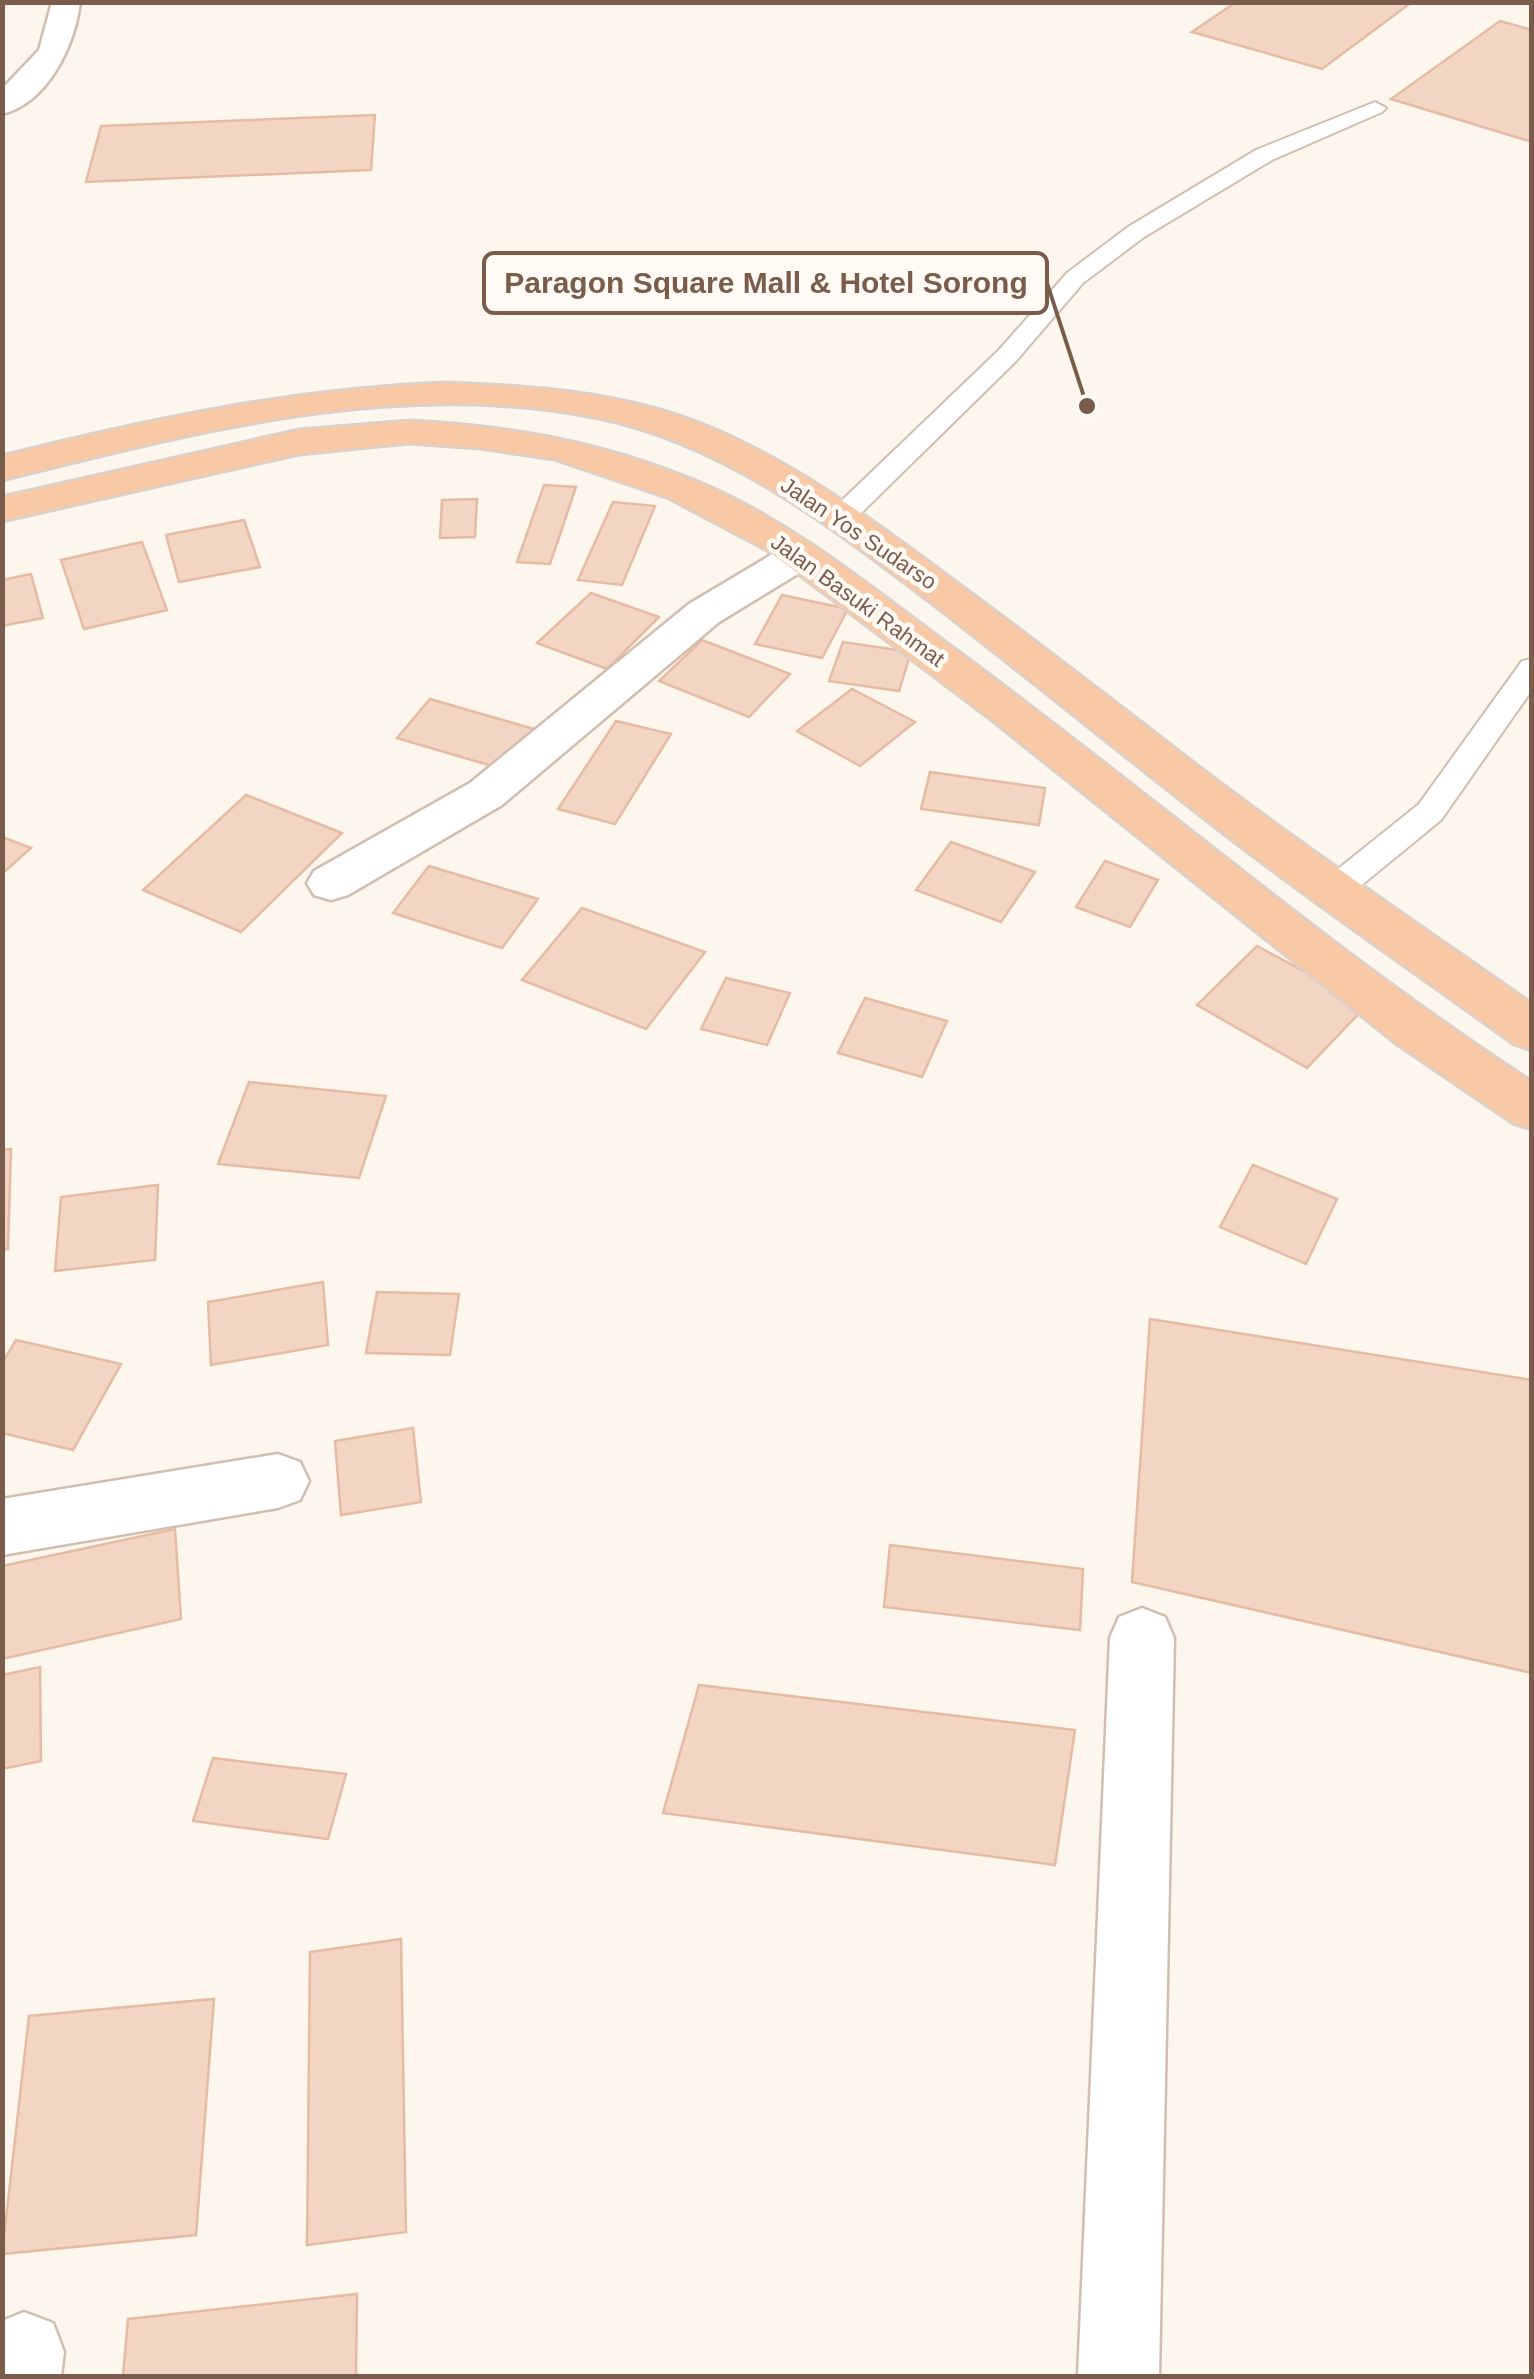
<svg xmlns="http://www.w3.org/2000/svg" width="1534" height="2379" viewBox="0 0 1534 2379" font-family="Helvetica,sans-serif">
<rect width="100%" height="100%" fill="#fdf6ec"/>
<g fill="#f3d5c3" stroke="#e6bba3" stroke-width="2.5">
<path d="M1236,2h176l-90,67 -130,-37z"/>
<path d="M1500,21l32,9v112l-141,-43z"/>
<path d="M375,115l-4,55 -285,12 15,-56z"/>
<path d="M544,485l32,2 -26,77 -33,-2z"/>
<path d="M477,499l-2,38 -35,1 2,-38z"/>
<path d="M613,502l42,4 -33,79 -44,-5z"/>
<path d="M244,520l16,47 -81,15 -13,-47z"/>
<path d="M142,542l25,68 -83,19 -23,-69z"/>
<path d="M31,574l12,44 -41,8v-46z"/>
<path d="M591,593l68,24 -52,52 -70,-26z"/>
<path d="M782,595l66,14 -26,49 -67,-14z"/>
<path d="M702,640l88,34 -41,43 -90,-36z"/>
<path d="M843,642l68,10 -12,39 -70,-10z"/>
<path d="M852,689l63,33 -55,44 -63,-35z"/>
<path d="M430,699l104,30 -32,40 -105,-31z"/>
<path d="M616,721l55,13 -56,90 -57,-15z"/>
<path d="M930,772l115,16 -6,37 -118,-16z"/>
<path d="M246,795l96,38 -101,99 -98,-42z"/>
<path d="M2,837l29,11 -29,26z"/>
<path d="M951,842l84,30 -34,50 -85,-32z"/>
<path d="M1105,861l53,19 -28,47 -54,-20z"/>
<path d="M429,866l109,33 -36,49 -109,-35z"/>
<path d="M582,908l123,44 -59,77 -124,-49z"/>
<path d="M1257,946l110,59 -60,63 -110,-63z"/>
<path d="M726,978l64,15 -23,52 -66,-16z"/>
<path d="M865,998l82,23 -25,56 -84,-24z"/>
<path d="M249,1082l137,14 -27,82 -141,-14z"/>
<path d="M11,1149l-3,100 -6,1v-100z"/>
<path d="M1253,1165l84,34 -31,65 -86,-37z"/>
<path d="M158,1185l-3,75 -100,11 6,-74z"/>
<path d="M323,1282l5,63 -117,20 -3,-63z"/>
<path d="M377,1292l82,2 -9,61 -84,-2z"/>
<path d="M1150,1319l382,61v293l-400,-91z"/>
<path d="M16,1340l105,24 -48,86 -71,-17v-70z"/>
<path d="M413,1428l8,74 -80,13 -6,-74z"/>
<path d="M175,1529l6,90 -179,40v-93z"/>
<path d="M890,1545l193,24 -3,61 -196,-23z"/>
<path d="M40,1667l1,94 -39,8v-94z"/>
<path d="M699,1685l376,45 -20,135 -392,-52z"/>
<path d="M213,1758l133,16 -18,65 -135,-18z"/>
<path d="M401,1939l5,293 -99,13 3,-293z"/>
<path d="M214,1999l-18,236 -194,19 27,-238z"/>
<path d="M357,2294l-1,82h-233l5,-57z"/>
</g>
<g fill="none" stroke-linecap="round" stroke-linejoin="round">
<g stroke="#d1beb0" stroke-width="4">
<g id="service">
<path d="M1375,102l11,6 -4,4 -110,48 -128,77 -61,46 -67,78 -164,161h-20l-4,-6 4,-6 166,-159 69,-78 61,-46 128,-77z"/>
<path d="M1532,659v31l-91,130 -94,77 -12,3 -12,-3 -4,-8 4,-8 96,-77 103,-143z"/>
</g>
</g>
<g stroke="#d1beb0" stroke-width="5">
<g id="minor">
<path d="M52,2h28c-5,43 -32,101 -78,112v-25l37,-39z"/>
<path d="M800,543l14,3 6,9 -6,9 -95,58 -217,183 -154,90 -17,5 -17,-5 -7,-12 7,-12 156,-88 219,-179 97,-58z"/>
<path d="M278,1454l22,8 9,19 -9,19 -22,8 -276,47v-56z"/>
<path d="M1142,1608l23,9 9,21 -15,738h-81l32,-738 9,-21z"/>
<path d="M24,2312l29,11 11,29 -3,24h-59v-55z"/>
</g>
</g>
<g stroke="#dad1cd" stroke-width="5">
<g id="trunk">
<path d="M445,383c88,3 176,9 259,42 86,35 163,91 237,146 75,55 149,112 223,169 119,93 244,177 368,264v46l-18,-6c-105,-76 -212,-149 -314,-229 -91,-71 -180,-144 -271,-214 -100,-76 -205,-157 -330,-183 -199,-41 -404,14 -597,62v-24c147,-37 291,-67 443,-73z"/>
<path d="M409,421c102,5 192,21 287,60 96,40 177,108 260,169 193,142 375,301 576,432v47l-19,-6 -116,-79 -405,-324 -225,-170 -98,-52 -115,-39 -74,-11 -71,-5 -110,11 -297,67v-24l297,-67z"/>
</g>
</g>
<use href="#service" fill="#fff" fill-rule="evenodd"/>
<use href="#minor" fill="#fff" fill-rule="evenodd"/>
<use href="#trunk" fill="#f9c8a4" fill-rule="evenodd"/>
</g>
<g text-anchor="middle" stroke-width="9" stroke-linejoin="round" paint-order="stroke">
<g font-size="22" fill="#7a5c4d" stroke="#fffaf3">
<text transform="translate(859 533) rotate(34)" y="8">Jalan Yos Sudarso</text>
<text transform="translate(858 600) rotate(36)" y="8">Jalan Basuki Rahmat</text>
</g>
</g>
<path fill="none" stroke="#7a5c4d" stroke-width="4" d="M1087 406L1047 283"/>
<circle fill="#7a5c4d" stroke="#fffaf3" stroke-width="4" cx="1087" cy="406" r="10"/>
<rect fill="#fffaf3" stroke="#7a5c4d" stroke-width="4" x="484" y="253" width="563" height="60" rx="10"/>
<g font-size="30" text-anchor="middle" font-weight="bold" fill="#7a5c4d">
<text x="766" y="293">Paragon Square Mall &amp; Hotel Sorong</text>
</g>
<rect width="1534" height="2379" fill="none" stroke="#7a5c4d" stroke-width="10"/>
</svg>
